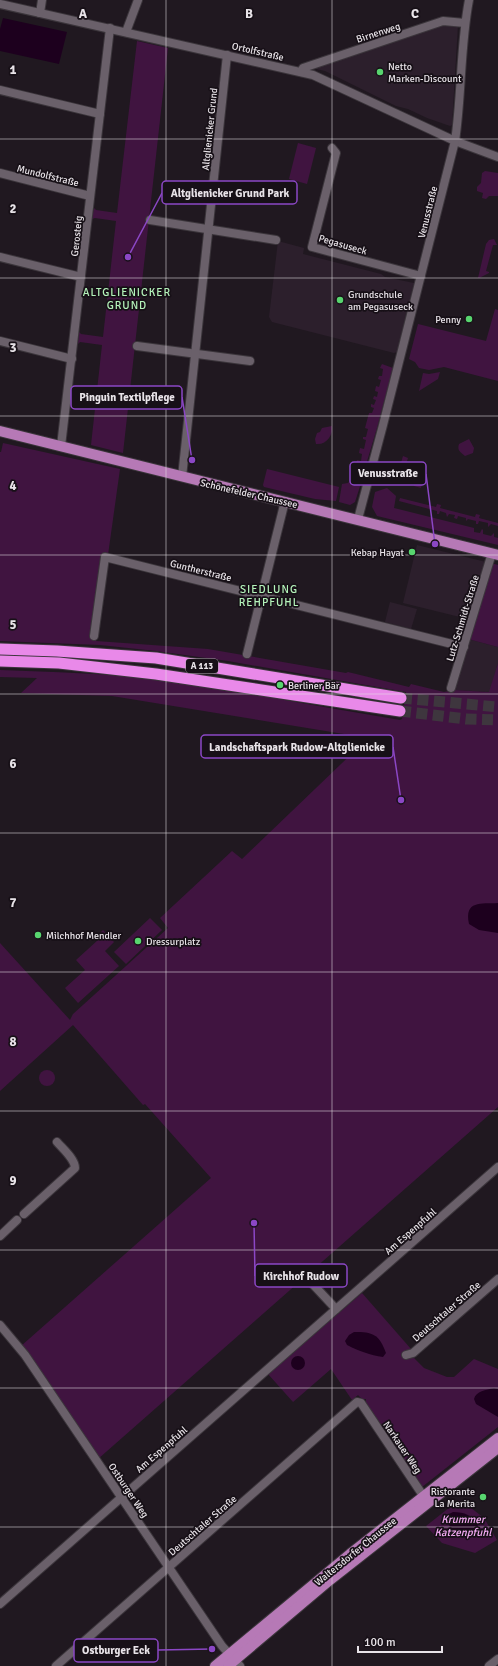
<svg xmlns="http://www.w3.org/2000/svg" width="498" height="1666" viewBox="0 0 498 1666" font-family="Signika,sans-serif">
<rect width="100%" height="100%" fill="#201820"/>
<g fill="#2c1f2c">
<path d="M443,25h15l-6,100 -2,1 -23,-8 -19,-9 -12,-3 -71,-35 -13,-3z"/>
<path d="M278,241l26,7 -1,6 78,20 4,3 29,6 -17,69 -3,1 -122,-31 -3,-5z"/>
<path d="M417,545l69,17 -18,57 -65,-16z"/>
<path d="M390,602l27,7 -6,20 -26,-7z"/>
<path d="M468,639l30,8v16l-8,29 -36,-2z"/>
</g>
<g fill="#401440">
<path d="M137,41l31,7 -45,405 -32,-8 11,-100 -22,-3 -2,2 1,-12 2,2 22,3 13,-116 -21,-3 -3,1 2,-11 2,2 21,3z"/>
<path d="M298,143l18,5 -9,36 -18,-5z"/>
<path d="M485,171l13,2v23h-9l-3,3 -4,-1 1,-5 -6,-2v-4l4,-4 1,-10z"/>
<path d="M494,239l3,6h-4l-7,26 3,1v1l-10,5h-1l8,-34 3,-4z"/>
<path d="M495,309l3,1v71l-54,-14 -15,3 -10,-2 -4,-6 -6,-3 9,-35 68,17z"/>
<path d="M382,364l11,4 -16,60 -15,50 -9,-3 2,-4 3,1 2,-7 -4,-1 1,-4 4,1 1,-7 -3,-1 1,-5 4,1 2,-9 -3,-1v-2h3l2,-8 -3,-1 4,-15h3l2,-5 -3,-1v-3l3,1 2,-5 -3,-1 1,-3 3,1 1,-5 -3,-1 1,-5 3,1 2,-7 -3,-1 1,-3h3l1,-7 -3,-1z"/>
<path d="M440,372l-2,7 -19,12 4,-18 6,1z"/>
<path d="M332,426c1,9 -5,19 -16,18l-1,-5 2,-6 3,-1 2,-4z"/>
<path d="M469,439l5,9 -1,5 -8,3c-5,-4 -8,-6 -6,-12z"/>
<path d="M3,443l117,26 -24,172 112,8 138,24 2,-1 61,15 2,-3 33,8 10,-2 35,2 9,-29v444l-400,352 -77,-113 190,-168 -66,-74 -2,1 -70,-80 -73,66v-148l70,77 3,-6 95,-86 -8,-10 72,-67 10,8 123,-118 -3,-4 -250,-41 -91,-3 16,-15 -37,-1v-7c53,2 105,3 158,10 81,10 161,27 242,40l2,-1 4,-27 -178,-31 -72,-10 -56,-6 -100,-4v-189h1z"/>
<path d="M403,456l5,2 -3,9 8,3 -2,10 11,3 -1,5 -7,-2 -14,-20z"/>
<path d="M267,469l72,18 -3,14 -21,-2 -51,-12 -1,-2z"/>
<path d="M353,477l9,3 -7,22 -5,3 -11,-3 3,-18 6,-1z"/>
<path d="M387,488l9,8 -2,12 80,20v4l6,1 2,-4 1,1v4l8,2 3,-3v4l4,1v7l-121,-29 -5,-9 3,-15z"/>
<path d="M400,498l36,9 1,-3 4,1 -1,3 35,9 1,-3 4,1 -1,3 19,5v3l-7,-2 -3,3v-4l-9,-2 -1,3h-2v-3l-8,-2 -2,2v-3l-8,-2 -1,3 -3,-1 1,-3 -6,-1 -2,3 -1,-4 -6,-2 -1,3h-2v-3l-38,-10z"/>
<path d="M491,563l7,2v82l-30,-8z"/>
<path d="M150,918l12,12 -36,34 -12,-12z"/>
<path d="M103,930l11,12 -9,9 14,15 -41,37 -13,-15 20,-18 -9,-10 22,-20 -2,-3z"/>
<circle cx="47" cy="1078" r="8"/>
<path d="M362,1293l49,56 3,9 10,10 23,9h7l20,-18 24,10v58l-76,60 -56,-82v-6h-4l-4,-4 -6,5 -21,-31 -38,33 -25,-28z"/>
<path d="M459,1500l3,1 22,17 13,22 -22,13 -33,-10 -16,-17z"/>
</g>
<g fill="#1d001e">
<path d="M3,18l64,14 -8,32 -59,-13v-22z"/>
<path d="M498,903v30l-19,-3 -10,-6c-5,-24 12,-20 29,-21z"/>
<path d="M354,1332c19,0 25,2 32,21l-3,4c-13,-2 -24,-6 -36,-12l-2,-4 4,-6z"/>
<circle cx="298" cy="1363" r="7"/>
<path d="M494,1388l4,1v28l-22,-13 -2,-5c2,-8 12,-9 20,-11z"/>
<path d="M453,1512c12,0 19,3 25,14l-1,5c-16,8 -26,5 -30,-13l2,-4z"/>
</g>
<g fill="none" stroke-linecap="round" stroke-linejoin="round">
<g stroke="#3e363e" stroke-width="11" stroke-dasharray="11 5.5" stroke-linecap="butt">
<path d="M401,698l97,9"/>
<path d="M400,711l66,8 32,1"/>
</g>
<g stroke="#3b353b" stroke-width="10">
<g id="minor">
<path d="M0,4l313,71 142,66 43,16"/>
<path d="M40,13l2,-13"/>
<path d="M126,32l12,-32"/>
<path d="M301,72l2,-4 140,-47 22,2"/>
<path d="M0,90l100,24"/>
<path d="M332,148l4,5 -24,94 109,29"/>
<path d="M0,173l90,23"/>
<path d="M150,220l126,20"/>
<path d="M0,257l81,20"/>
<path d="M0,341l72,18"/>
<path d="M137,346l113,15"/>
<path d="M61,446l49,-418"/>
<path d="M182,477l45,-422"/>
<path d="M358,519l25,-94 72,-284c7,-47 5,-94 14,-141"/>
<path d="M94,636l11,-79 359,90"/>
<path d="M247,654l38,-153"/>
<path d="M451,688l41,-135"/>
<path d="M24,1214l51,-46c0,-9 -12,-19 -18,-26"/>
<path d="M0,1236l17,-16"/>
<path d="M308,1279l28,30"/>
<path d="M0,1325l25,30 197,291 18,20"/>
<path d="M406,1355l7,-2 85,-74"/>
<path d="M0,1604l498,-437"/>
<path d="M56,1666l301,-264 4,1 65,97"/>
<path d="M489,1666l9,-7"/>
</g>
</g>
<g stroke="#3b353b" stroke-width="12">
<g id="major">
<path d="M0,431l498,124"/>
<path d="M215,1666l135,-112 148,-116"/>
<path d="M228,1666l102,-86 168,-132"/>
</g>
</g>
<g stroke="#3b353b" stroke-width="13">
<g id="highway">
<path d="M0,649l57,2 99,7 245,40"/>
<path d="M0,661l59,2 97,11 244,37"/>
</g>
</g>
<use href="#minor" stroke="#6a606a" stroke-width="8"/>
<use href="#major" stroke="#b679b6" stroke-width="10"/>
<use href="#highway" stroke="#e989e9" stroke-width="11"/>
</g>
<path fill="none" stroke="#e8e3e8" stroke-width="1" stroke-opacity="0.55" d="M166,0v1666M332,0v1666M0,139h498M0,278h498M0,416h498M0,555h498M0,694h498M0,833h498M0,972h498M0,1111h498M0,1250h498M0,1388h498M0,1527h498"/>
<g fill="#58d56f" stroke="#171017" stroke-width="1.5">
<circle cx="380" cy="72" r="4"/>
<circle cx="340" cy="300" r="4"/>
<circle cx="469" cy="319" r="4"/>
<circle cx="412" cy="552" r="4"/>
<circle cx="280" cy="685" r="4"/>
<circle cx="38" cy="935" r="4"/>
<circle cx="138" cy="941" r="4"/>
<circle cx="483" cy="1497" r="4"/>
</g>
<g text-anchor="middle" stroke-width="3.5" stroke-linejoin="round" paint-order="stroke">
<rect fill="#171017" stroke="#a9a4a9" stroke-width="1" x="186" y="659" width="32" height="14" rx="3"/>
<g font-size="9" font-weight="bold" fill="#e8e3e8">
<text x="202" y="669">A 113</text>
</g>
<g font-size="10" fill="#e8e3e8" stroke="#171017">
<text transform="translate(378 32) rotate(-18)" y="4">Birnenweg</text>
<text transform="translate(258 51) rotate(13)" y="4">Ortolfstraße</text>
<text transform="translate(209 129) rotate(-84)" y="4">Altglienicker Grund</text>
<text transform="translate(48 175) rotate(14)" y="4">Mundolfstraße</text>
<text transform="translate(427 212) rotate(-76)" y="4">Venusstraße</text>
<text transform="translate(76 236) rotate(-84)" y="4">Gerosteig</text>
<text transform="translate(343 244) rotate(16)" y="4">Pegasuseck</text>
<text transform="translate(249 493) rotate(13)" y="4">Schönefelder Chaussee</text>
<text transform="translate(201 570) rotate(14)" y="4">Guntherstraße</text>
<text transform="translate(462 618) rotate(-73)" y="4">Lutz-Schmidt-Straße</text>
<text transform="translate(410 1231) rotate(-41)" y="4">Am Espenpfuhl</text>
<text transform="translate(446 1311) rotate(-41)" y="4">Deutschtaler Straße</text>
<text transform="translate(403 1447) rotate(56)" y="4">Narkauer Weg</text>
<text transform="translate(161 1449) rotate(-41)" y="4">Am Espenpfuhl</text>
<text transform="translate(129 1490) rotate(56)" y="4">Ostburger Weg</text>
<text transform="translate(202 1525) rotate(-41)" y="4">Deutschtaler Straße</text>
<text transform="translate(355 1551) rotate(-39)" y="4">Waltersdorfer Chaussee</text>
</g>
<g font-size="10" fill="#e8e3e8" stroke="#171017" text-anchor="start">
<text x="388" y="70">Netto<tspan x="388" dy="12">Marken-Discount</tspan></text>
<text x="348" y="298">Grundschule<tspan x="348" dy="12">am Pegasuseck</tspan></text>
<text x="461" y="323" text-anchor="end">Penny</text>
<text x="404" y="556" text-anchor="end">Kebap Hayat</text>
<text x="288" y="689">Berliner Bär</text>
<text x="46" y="939">Milchhof Mendler</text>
<text x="146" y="945">Dressurplatz</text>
<text x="475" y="1495" text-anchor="end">Ristorante<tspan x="475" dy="12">La Merita</tspan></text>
</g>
<g font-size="11" letter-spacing="1" fill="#b4f3ba" stroke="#171017">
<text x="127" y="296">ALTGLIENICKER<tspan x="127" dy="13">GRUND</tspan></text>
<text x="269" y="593">SIEDLUNG<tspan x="269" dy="13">REHPFUHL</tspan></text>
</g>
<g font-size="11" font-style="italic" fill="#f5abf4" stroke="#171017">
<text x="463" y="1523">Krummer<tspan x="463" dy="13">Katzenpfuhl</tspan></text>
</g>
</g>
<g font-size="13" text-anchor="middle" font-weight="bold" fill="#e8e3e8" stroke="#171017" stroke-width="3.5" stroke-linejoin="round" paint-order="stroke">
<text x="83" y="18">A</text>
<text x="249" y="18">B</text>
<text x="415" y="18">C</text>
<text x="13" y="74">1</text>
<text x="13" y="213">2</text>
<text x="13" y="352">3</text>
<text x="13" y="490">4</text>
<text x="13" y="629">5</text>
<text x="13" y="768">6</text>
<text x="13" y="907">7</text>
<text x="13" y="1046">8</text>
<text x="13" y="1185">9</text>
</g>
<path fill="none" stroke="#8b47c5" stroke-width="1.5" d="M128 257L162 193M192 460L182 397M435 544L426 474M401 800L393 747M254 1223L255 1276M212 1649L158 1650"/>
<g fill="#8b47c5" stroke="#171017" stroke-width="1.5">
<circle cx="128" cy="257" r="4"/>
<circle cx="192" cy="460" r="4"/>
<circle cx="435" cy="544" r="4"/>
<circle cx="401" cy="800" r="4"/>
<circle cx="254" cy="1223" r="4"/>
<circle cx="212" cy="1649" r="4"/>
</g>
<g fill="#171017" stroke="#8b47c5" stroke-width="1.5">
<rect x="162" y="181" width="135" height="23" rx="4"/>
<rect x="71" y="386" width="111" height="23" rx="4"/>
<rect x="350" y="462" width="76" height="23" rx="4"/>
<rect x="201" y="735" width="192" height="23" rx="4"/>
<rect x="255" y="1264" width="92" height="23" rx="4"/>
<rect x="74" y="1639" width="84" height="23" rx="4"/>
</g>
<g font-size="11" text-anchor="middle" font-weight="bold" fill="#e8e3e8">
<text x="230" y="197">Altglienicker Grund Park</text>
<text x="127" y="401">Pinguin Textilpflege</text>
<text x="388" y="477">Venusstraße</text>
<text x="297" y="751">Landschaftspark Rudow-Altglienicke</text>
<text x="301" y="1280">Kirchhof Rudow</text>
<text x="116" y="1654">Ostburger Eck</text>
</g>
<path d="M358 1646v6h84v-6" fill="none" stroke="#e8e3e8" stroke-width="2"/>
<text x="364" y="1646" font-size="12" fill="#e8e3e8" stroke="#171017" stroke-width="3" paint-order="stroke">100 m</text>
</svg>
